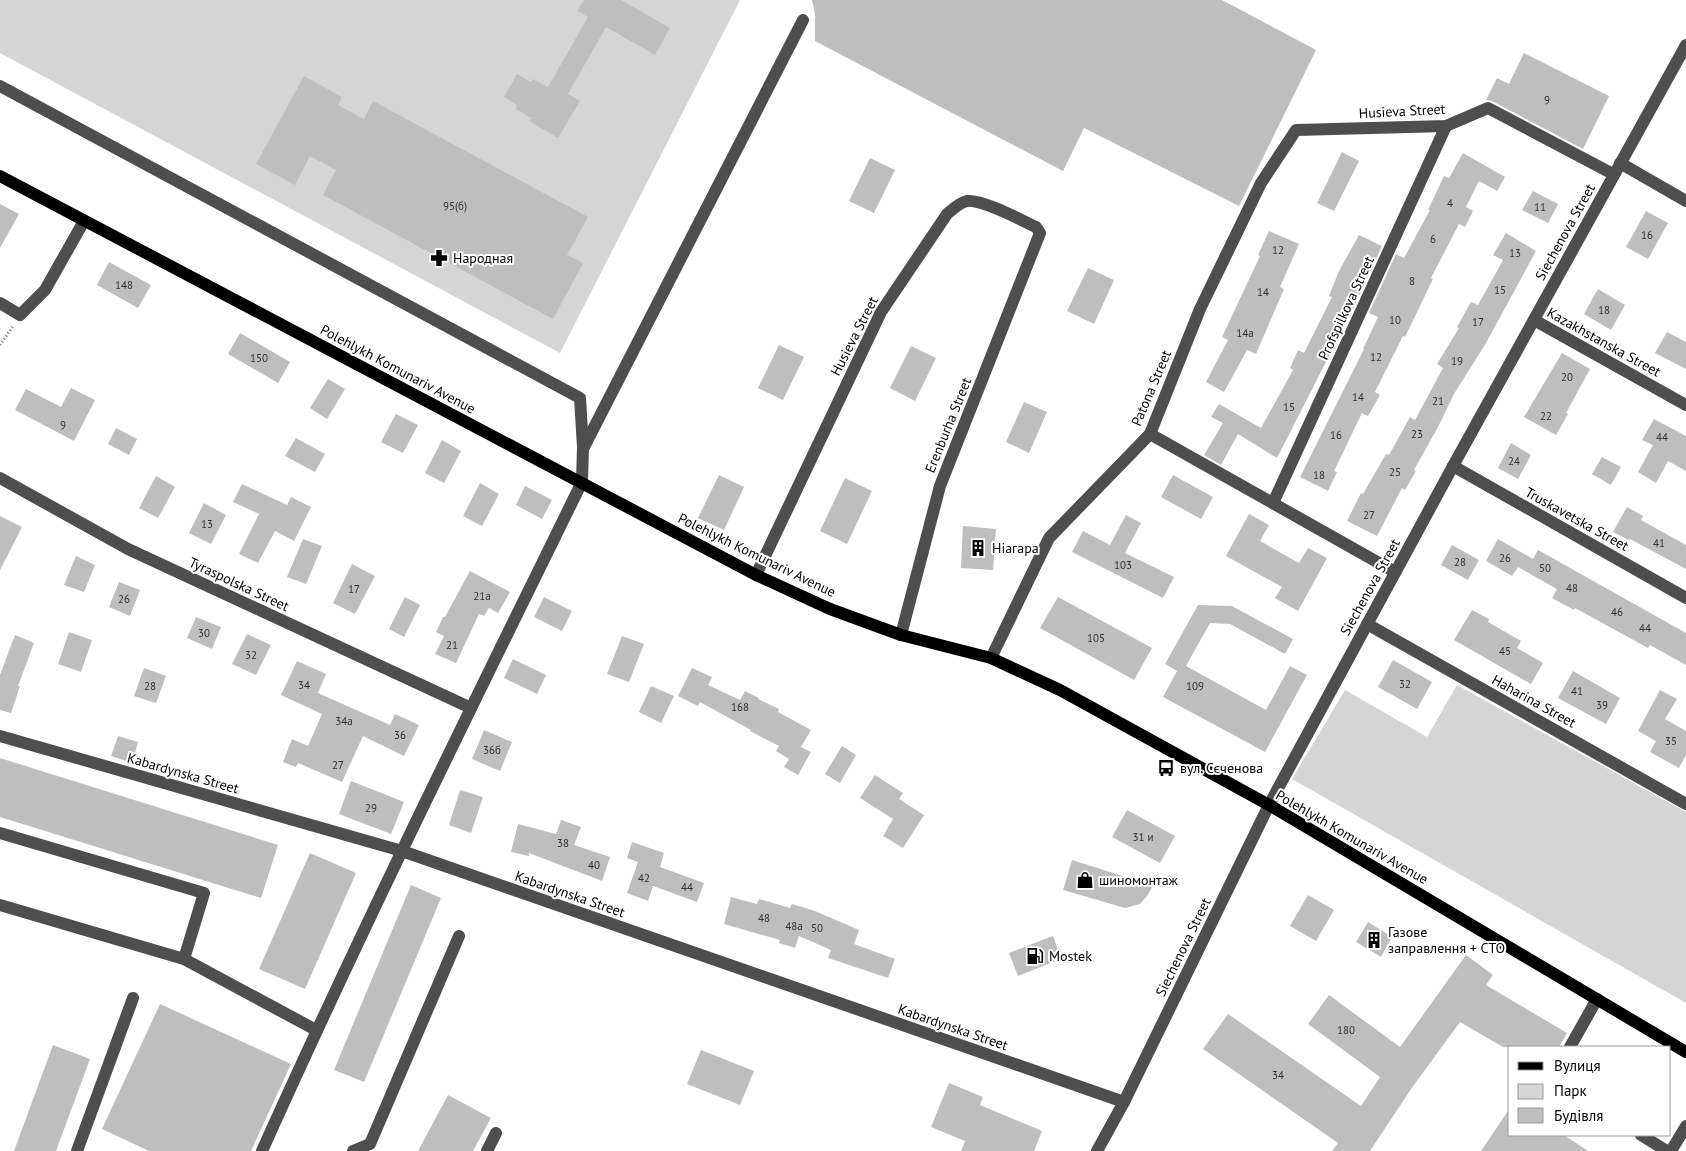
<svg xmlns="http://www.w3.org/2000/svg" width="1686" height="1151" viewBox="0 0 1686 1151" font-family="'PT Sans',sans-serif">
<rect width="100%" height="100%" fill="#fff"/>
<g fill="#d5d5d5">
<path d="M0,0h740l-180,353 -560,-300z"/>
<path d="M1457,685l229,127v191l-394,-224 53,-89 82,47z"/>
</g>
<g fill="#bebebe">
<path d="M584,0h37l49,28 -15,27 -49,-28 -38,67 12,7 -22,37 -29,-17 2,-3 -15,-9 1,-4 -13,-8 13,-23 14,8 2,-3 15,8 40,-70 -11,-6z"/>
<path d="M812,0h410l94,50 -77,156 -155,-78 -21,43 -248,-130v-27z"/>
<path d="M1524,53l85,43 -26,53 -91,-48 -6,-1 11,-22 12,6z"/>
<path d="M304,76l38,21 -4,8 26,14 9,-18 215,116 -21,38 16,8 -30,56 -230,-124 13,-25 -26,-14 -15,29 -39,-21z"/>
<path d="M1342,152l17,9 -25,50 -17,-8z"/>
<path d="M1463,153l42,24 -8,14 -18,-10 -13,26 7,4 -8,16 -6,-3 -28,54 2,1 -28,58 -2,-1 -28,56 5,3 -12,21 -6,-3 -28,58 3,1 -9,19 -28,-14 64,-128h-1l15,-32 -9,-4 27,-59 8,4 26,-48h-2l16,-34 5,2z"/>
<path d="M870,158l25,12 -21,43 -25,-12z"/>
<path d="M1533,191l25,13 -10,19 -26,-13z"/>
<path d="M0,204l19,10 -19,34z"/>
<path d="M1646,211l22,12 -20,36 -22,-12z"/>
<path d="M1269,231l30,13 -19,43 4,2 -28,65 -9,-4 -23,42 -18,-10 22,-42 -6,-3 38,-81 -2,-1z"/>
<path d="M1506,233l30,18 -50,92 -32,51 -16,33 -24,43 2,1 -11,19 -3,-2 -25,48 -30,-15 14,-28 2,1 23,-40 3,1 21,-38 5,3 28,-52 -6,-4 22,-36 -2,-1 14,-25 7,3 25,-45 -10,-5z"/>
<path d="M1359,235l23,11 -28,61 -77,151 -39,-24 -17,31 -17,-10 19,-32 -12,-6 8,-13 42,24 32,-58 -3,-2 8,-18 6,3 28,-56 -3,-1 10,-25z"/>
<path d="M109,262l42,23 -13,23 -41,-23z"/>
<path d="M1088,268l26,12 -20,44 -27,-13z"/>
<path d="M1598,289l27,16 -14,25 -27,-16z"/>
<path d="M1667,332l19,10v27l-31,-16z"/>
<path d="M240,333l50,29 -12,21 -50,-29z"/>
<path d="M779,345l25,12 -21,43 -25,-12z"/>
<path d="M911,346l25,12 -21,43 -25,-13z"/>
<path d="M1562,353l28,16 -24,44 2,1 -12,21 -32,-18z"/>
<path d="M328,379l17,10 -18,30 -17,-11z"/>
<path d="M71,388l24,12 -21,41 -59,-31 11,-21 35,18z"/>
<path d="M1024,402l23,10 -18,41 -23,-11z"/>
<path d="M396,414l22,11 -15,28 -22,-11z"/>
<path d="M1654,419l32,17v35l-18,-10 -12,22 -18,-11 15,-27 -11,-5z"/>
<path d="M116,428l21,11 -8,16 -21,-11z"/>
<path d="M296,438l29,16 -10,18 -30,-16z"/>
<path d="M442,440l19,11 -17,32 -19,-10z"/>
<path d="M1511,443l20,12 -13,24 -20,-11z"/>
<path d="M1602,457l19,10 -10,18 -19,-11z"/>
<path d="M719,475l25,12 -20,43 -26,-12z"/>
<path d="M1173,475l40,22 -12,22 -40,-22z"/>
<path d="M156,476l19,11 -17,31 -19,-10z"/>
<path d="M845,478l27,13 -25,53 -27,-13z"/>
<path d="M480,483l19,11 -17,32 -19,-10z"/>
<path d="M242,484l45,21 4,-8 20,10 -17,34 -19,-10 -17,32 -19,-9 20,-40 -26,-12z"/>
<path d="M525,486l27,14 -10,19 -26,-14z"/>
<path d="M204,503l22,12 -15,29 -22,-11z"/>
<path d="M1627,507l16,9 -2,4 45,25v24l-56,-30 -1,1 -16,-8z"/>
<path d="M1249,514l20,11 -9,16 39,22 9,-15 19,10 -29,53 -23,-13 7,-11 -56,-31z"/>
<path d="M1126,515l15,8 -16,30 49,24 -11,21 -91,-46 11,-21 27,14z"/>
<path d="M0,516l22,11 -22,43z"/>
<path d="M963,526l33,3 -3,41 -32,-2z"/>
<path d="M303,539l19,7 -16,38 -19,-7z"/>
<path d="M1498,539l35,20 5,-9 148,83v32l-36,-20 -2,3 -73,-40 -1,2 -22,-12 5,-9 -39,-22 -6,9 -26,-15z"/>
<path d="M1452,545l27,15 -11,20 -27,-15z"/>
<path d="M76,556l19,9 -11,27 -20,-7z"/>
<path d="M352,564l23,12 -20,38 -22,-11z"/>
<path d="M470,571l40,21 -12,21 -9,-5 -5,8 -5,-2 -23,49 -21,-9 9,-18 -8,-4 7,-15h2z"/>
<path d="M119,582l21,8 -10,26 -21,-9z"/>
<path d="M405,597l15,8 -16,32 -15,-8z"/>
<path d="M544,597l28,14 -10,20 -28,-14z"/>
<path d="M1058,597l94,51 -18,32 -94,-52z"/>
<path d="M1198,605l34,1 61,33 -8,15 -55,-30 -20,-1 -24,43 80,44 24,-44 17,9 -42,77 -102,-55 14,-26 -12,-7z"/>
<path d="M1472,610l17,9 -1,3 33,19 -4,7 26,15 -12,21 -77,-44z"/>
<path d="M196,617l25,10 -9,22 -25,-11z"/>
<path d="M69,632l23,8 -11,32 -23,-8z"/>
<path d="M247,634l24,11 -15,30 -24,-11z"/>
<path d="M15,635l19,8 -16,43h2l-9,27 -11,-3v-35z"/>
<path d="M622,636l22,8 -15,38 -22,-8z"/>
<path d="M513,659l33,16 -9,19 -33,-16z"/>
<path d="M1393,660l39,22 -15,27 -39,-22z"/>
<path d="M297,661l29,13 -8,19 72,32 5,-11 24,11 -15,31 -41,-20 -21,46 -44,-19 -2,4 -13,-5 9,-23 16,7 14,-32 -41,-19z"/>
<path d="M144,668l22,8 -10,27 -22,-7z"/>
<path d="M692,668l20,9 -4,8 32,15 5,-9 14,7 -1,1 21,10 -1,3 33,18 -10,17 10,5 -13,23 -14,-8 5,-8 -13,-8 3,-5 -29,-15 1,-1 -51,-28 -2,4 -20,-10z"/>
<path d="M1573,671l47,27 -14,26 -48,-26z"/>
<path d="M651,686l23,10 -13,27 -22,-11z"/>
<path d="M1660,690l17,9 -12,20 21,12v24l-7,13 -29,-16 6,-11 -18,-10z"/>
<path d="M484,730l28,12 -12,29 -28,-12z"/>
<path d="M118,736l20,6 -6,21 -21,-7z"/>
<path d="M842,746l14,9 -16,28 -15,-9z"/>
<path d="M0,758l278,87 -17,53 -261,-81z"/>
<path d="M875,775l28,18 -4,6 25,16 -21,33 -20,-12 10,-17 -33,-21z"/>
<path d="M351,781l53,21 -13,32 -52,-20z"/>
<path d="M460,790l23,7 -12,36 -22,-8z"/>
<path d="M1127,810l48,26 -15,27 -48,-26z"/>
<path d="M561,820l20,7 -7,18 36,12 -8,24 -73,-28v3l-18,-4 7,-28 38,10z"/>
<path d="M632,842l32,11 -4,14 44,16 -7,19 -44,-16 -5,15 -21,-8 11,-31 -11,-4z"/>
<path d="M310,853l46,20 -51,116 -46,-20z"/>
<path d="M1072,860l76,24 5,2 -6,10 -7,8 -15,4 -62,-18z"/>
<path d="M411,885l30,13 -77,184 -30,-12z"/>
<path d="M1308,895l26,15 -18,31 -26,-15z"/>
<path d="M731,897l26,7 2,-5 31,9 2,-4 23,7 44,19 -5,14 41,15 -7,19 -60,-20 3,-8 -32,-14 -4,12 -16,-5 1,-3 -56,-16z"/>
<path d="M1368,922l24,15 -11,20 -25,-15z"/>
<path d="M1053,936l8,23 -43,17 -9,-23z"/>
<path d="M1466,955l27,20 -7,10 81,48 -8,14h-56l-43,-25 -49,67 -41,62h-38l6,-8 -135,-94 25,-35 133,92 19,-29 -72,-53 21,-29 71,52z"/>
<path d="M160,1004l131,60 -40,87h-102l-47,-22z"/>
<path d="M53,1045l37,14 -34,92h-42z"/>
<path d="M701,1050l53,21 -14,34 -53,-21z"/>
<path d="M949,1083l34,14 -3,8 62,26 -8,20h-73l4,-10 -34,-14z"/>
<path d="M448,1095l43,23 -18,33h-55z"/>
<path d="M1510,1108v27h54l24,16h-107z"/>
</g>
<g fill="none" stroke-linecap="round" stroke-linejoin="round">
<path stroke="#707070" stroke-width="3" stroke-dasharray="1 2.5" stroke-linecap="butt" d="M0,345l13,-19"/>
<g stroke="#4e4e4e" stroke-width="12">
<path d="M0,86l580,312 3,49 -1,35c-109,222 -219,444 -320,669"/>
<path d="M1620,163l66,38"/>
<path d="M0,303l20,12 25,-25 39,-69"/>
<path d="M1534,320l152,85"/>
<path d="M1150,434l245,138"/>
<path d="M584,447l219,-427"/>
<path d="M1453,466l233,132"/>
<path d="M0,478l128,71 343,159"/>
<path d="M1273,503l173,-377"/>
<path d="M756,575l125,-263 66,-98c6,-5 12,-11 20,-13 15,-2 54,19 69,26l4,6 -100,253 -39,149"/>
<path d="M1367,624l319,180"/>
<path d="M991,658l58,-120 101,-104 50,-125 61,-126 35,-53 150,-4 42,-18 125,66"/>
<path d="M0,736l402,115 722,251"/>
<path d="M0,833l204,60 -20,66"/>
<path d="M0,905l184,54 132,71"/>
<path d="M1570,1047l27,-48"/>
<path d="M1641,1135l26,16"/>
<path d="M77,1151l56,-153"/>
<path d="M353,1151l17,-7 89,-208"/>
<path d="M487,1151l9,-18"/>
<path d="M1097,1151l27,-49 145,-297 184,-339 233,-421"/>
<path d="M1671,1151l15,-25"/>
</g>
<path stroke="#000" stroke-width="12" d="M0,176l756,399 74,34 71,26 90,23 69,32 209,115 417,247"/>
</g>
<defs>
<g id="pharmacy-bare" transform="scale(1.35)"><path d="M-2-6h4v4h4v4h-4v4h-4v-4h-4v-4h4Z" fill="#000" stroke="#fff" stroke-width="2.5" paint-order="stroke"/></g>
<g id="building-bare" transform="scale(1.35)"><path d="M-4-6H4V6H1V3H-1V6H-4ZM-2.5-4.3h1.7v1.8h-1.7ZM.8-4.3h1.7v1.8H.8ZM-2.5-1h1.7V.8h-1.7ZM.8-1h1.7V.8H.8Z" fill="#000" stroke="#fff" stroke-width="2.5" paint-order="stroke"/></g>
<g id="bus-bare" transform="scale(1.35)"><path d="M-5-6H5V4H4V6H2V4H-2V6H-4V4H-5ZM-3.5-4V0h7V-4ZM-3.5 1.2v1.5H-2V1.2ZM2 1.2v1.5H3.5V1.2Z" fill="#000" stroke="#fff" stroke-width="2.5" paint-order="stroke"/></g>
<g id="shop-bare" transform="scale(1.35)"><path d="M-5-2.5h2.3a2.7 3.5 0 0 1 5.4 0H5L5.5 6h-11ZM-1.5-2.5h3a1.5 2.3 0 0 0-3 0Z" fill="#000" stroke="#fff" stroke-width="2.5" paint-order="stroke"/></g>
<g id="fuel-bare" transform="scale(1.35)"><path d="M-5.5-6h7V0h2V4h1.3V-2.5L3-4.5l.8-.8L6-3V5H2.5V1h-1V6h-7ZM-4.2-4.7v3.2H.2V-4.7Z" fill="#000" stroke="#fff" stroke-width="2.5" paint-order="stroke"/></g>
</defs>
<g fill-rule="evenodd">
<use href="#pharmacy-bare" x="439" y="258"/>
<use href="#building-bare" x="978" y="548"/>
<use href="#bus-bare" x="1166" y="768"/>
<use href="#shop-bare" x="1085" y="880"/>
<use href="#building-bare" x="1374" y="940"/>
<use href="#fuel-bare" x="1035" y="956"/>
</g>
<g text-anchor="middle" stroke-width="4" stroke-linejoin="round" paint-order="stroke">
<g font-size="11" fill="#303030">
<text x="1547" y="104">9</text>
<text x="1450" y="207">4</text>
<text x="455" y="210">95(б)</text>
<text x="1540" y="211">11</text>
<text x="1647" y="239">16</text>
<text x="1433" y="243">6</text>
<text x="1278" y="254">12</text>
<text x="1515" y="257">13</text>
<text x="1412" y="285">8</text>
<text x="124" y="289">148</text>
<text x="1500" y="294">15</text>
<text x="1263" y="296">14</text>
<text x="1604" y="314">18</text>
<text x="1395" y="324">10</text>
<text x="1478" y="326">17</text>
<text x="1245" y="337">14а</text>
<text x="1376" y="361">12</text>
<text x="259" y="362">150</text>
<text x="1457" y="365">19</text>
<text x="1567" y="381">20</text>
<text x="1358" y="401">14</text>
<text x="1438" y="405">21</text>
<text x="1289" y="411">15</text>
<text x="1546" y="420">22</text>
<text x="63" y="429">9</text>
<text x="1417" y="438">23</text>
<text x="1336" y="439">16</text>
<text x="1662" y="441">44</text>
<text x="1514" y="465">24</text>
<text x="1395" y="476">25</text>
<text x="1319" y="479">18</text>
<text x="1369" y="519">27</text>
<text x="207" y="528">13</text>
<text x="1659" y="547">41</text>
<text x="1505" y="562">26</text>
<text x="1460" y="566">28</text>
<text x="1123" y="569">103</text>
<text x="1545" y="572">50</text>
<text x="1572" y="592">48</text>
<text x="354" y="593">17</text>
<text x="482" y="600">21а</text>
<text x="124" y="603">26</text>
<text x="1617" y="616">46</text>
<text x="1645" y="632">44</text>
<text x="204" y="637">30</text>
<text x="1096" y="642">105</text>
<text x="452" y="649">21</text>
<text x="1505" y="655">45</text>
<text x="251" y="659">32</text>
<text x="1405" y="688">32</text>
<text x="304" y="689">34</text>
<text x="150" y="690">28</text>
<text x="1195" y="690">109</text>
<text x="1577" y="695">41</text>
<text x="1602" y="709">39</text>
<text x="740" y="711">168</text>
<text x="344" y="725">34а</text>
<text x="400" y="739">36</text>
<text x="1671" y="745">35</text>
<text x="492" y="754">36б</text>
<text x="338" y="769">27</text>
<text x="371" y="812">29</text>
<text x="1143" y="841">31 и</text>
<text x="563" y="847">38</text>
<text x="594" y="869">40</text>
<text x="644" y="882">42</text>
<text x="687" y="891">44</text>
<text x="764" y="922">48</text>
<text x="794" y="930">48а</text>
<text x="817" y="932">50</text>
<text x="1346" y="1034">180</text>
<text x="1278" y="1079">34</text>
</g>
<g font-size="14" fill="#000" stroke="#fff">
<text transform="translate(1402 111) rotate(-3)" y="5">Husieva Street</text>
<text transform="translate(1565 232) rotate(-61)" y="5">Siechenova Street</text>
<text transform="translate(1346 308) rotate(-65)" y="5">Profspilkova Street</text>
<text transform="translate(854 336) rotate(-63)" y="5">Husieva Street</text>
<text transform="translate(1604 342) rotate(29)" y="5">Kazakhstanska Street</text>
<text transform="translate(398 369) rotate(28)" y="5">Polehlykh Komunariv Avenue</text>
<text transform="translate(1151 388) rotate(-67)" y="5">Patona Street</text>
<text transform="translate(948 425) rotate(-68)" y="5">Erenburha Street</text>
<text transform="translate(1577 519) rotate(29)" y="5">Truskavetska Street</text>
<text transform="translate(757 555) rotate(26)" y="5">Polehlykh Komunariv Avenue</text>
<text transform="translate(239 584) rotate(25)" y="5">Tyraspolska Street</text>
<text transform="translate(1370 587) rotate(-61)" y="5">Siechenova Street</text>
<text transform="translate(1534 701) rotate(29)" y="5">Haharina Street</text>
<text transform="translate(183 773) rotate(16)" y="5">Kabardynska Street</text>
<text transform="translate(1352 837) rotate(30)" y="5">Polehlykh Komunariv Avenue</text>
<text transform="translate(570 894) rotate(19)" y="5">Kabardynska Street</text>
<text transform="translate(1183 947) rotate(-64)" y="5">Siechenova Street</text>
<text transform="translate(953 1027) rotate(19)" y="5">Kabardynska Street</text>
</g>
<g font-size="14" fill="#000" stroke="#fff" text-anchor="start">
<text x="453" y="263">Народная</text>
<text x="992" y="553">Ніагара</text>
<text x="1180" y="773">вул. Сєченова</text>
<text x="1099" y="885">шиномонтаж</text>
<text x="1388" y="937">Газове<tspan x="1388" dy="16">заправлення + СТО</tspan></text>
<text x="1049" y="961">Mostek</text>
</g>
</g>
<rect x="1508" y="1046" width="162" height="90" fill="#ffffff" stroke="#999999"/>
<rect x="1518" y="1062" width="25" height="8" fill="#000000" stroke="#999999"/>
<text x="1554" y="1071" font-size="15" fill="#000000">Вулиця</text>
<rect x="1518" y="1084" width="25" height="15" fill="#d5d5d5" stroke="#999999"/>
<text x="1554" y="1096" font-size="15" fill="#000000">Парк</text>
<rect x="1518" y="1108" width="25" height="15" fill="#bebebe" stroke="#999999"/>
<text x="1554" y="1121" font-size="15" fill="#000000">Будівля</text>
</svg>
